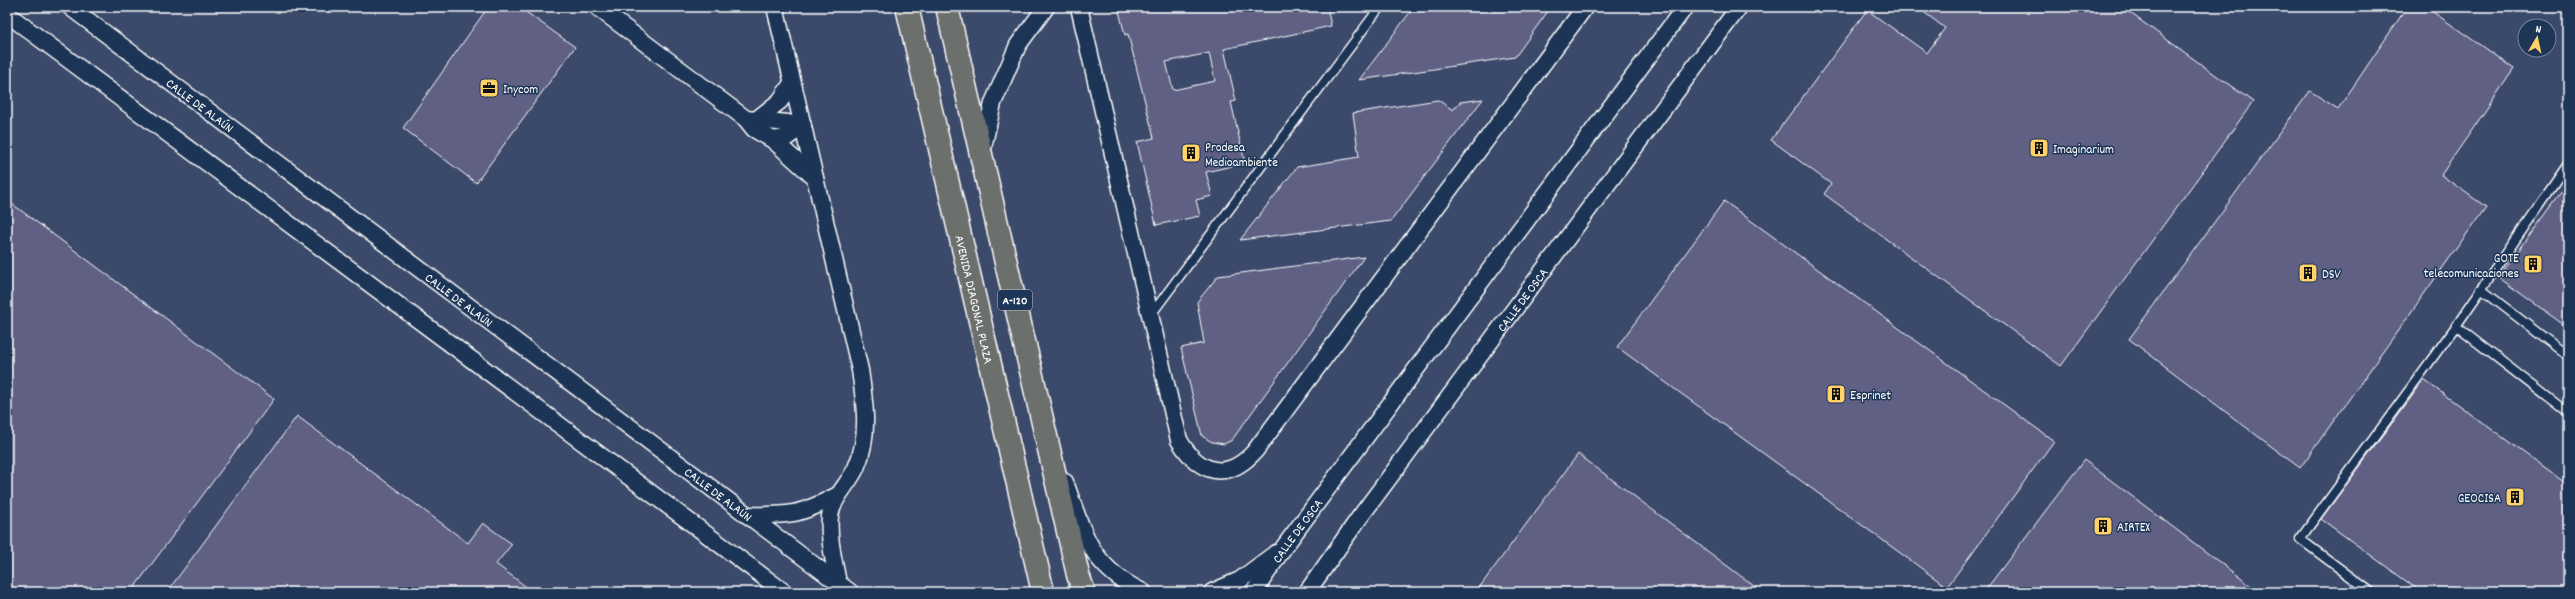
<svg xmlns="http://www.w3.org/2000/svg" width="2575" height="599" viewBox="0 0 2575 599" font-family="Dekko,sans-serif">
<rect width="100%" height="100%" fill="#2a3e60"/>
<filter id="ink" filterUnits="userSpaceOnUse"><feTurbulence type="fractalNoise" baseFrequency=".025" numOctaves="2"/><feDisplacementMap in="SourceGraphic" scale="8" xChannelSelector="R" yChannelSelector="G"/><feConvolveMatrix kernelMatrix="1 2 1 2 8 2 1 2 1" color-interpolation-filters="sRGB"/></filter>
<g filter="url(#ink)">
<path fill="#3a486b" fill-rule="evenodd" d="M7,7h2561v585h-2561zM2525,26h24v24h-24z"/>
<g fill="#5f6084" stroke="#fff" fill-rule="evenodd">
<path d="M488,7h31l56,40 -99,136 -73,-55z"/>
<path d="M1118,7h209l4,19 -107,23 12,52 -5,1 14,61 -39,9 6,24 -16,4 4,16 -44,9 -19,-83 17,-4 -26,-104 -3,1zM1209,53l6,28 -42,9 -7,-28z"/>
<path d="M1414,7h137l-36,50 -156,23z"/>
<path d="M1917,7h205l131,95 -192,264 -237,-172 7,-10 -60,-44 96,-130 60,43 18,-25z"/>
<path d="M2407,7h19l88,62 -73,106 45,32 -186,261 -171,-129 181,-248 28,18z"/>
<path d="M1483,99l-92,122 -151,19 57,-73 62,-10 -6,-44 85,-13 15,10 7,-8z"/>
<path d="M2568,183v145l-70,-51z"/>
<path d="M7,200l267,199 -143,193h-124z"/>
<path d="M1724,201l330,240 -107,146 -330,-240z"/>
<path d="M1364,257l-132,183 -8,4 -12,-2 -10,-6 -21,-88 23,-5 -7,-41 21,-26z"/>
<path d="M2424,380l144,105v107h-147l-100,-73z"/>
<path d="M297,416l171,127 15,-20 29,21 -16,20 37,28h-366z"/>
<path d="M1578,454l184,138h-286z"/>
<path d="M2084,460l175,132h-275z"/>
</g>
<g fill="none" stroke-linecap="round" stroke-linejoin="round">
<g stroke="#fff" stroke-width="11">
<g id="lane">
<path d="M2481,289l87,67"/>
<path d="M1150,316l230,-309"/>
<path d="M2456,326l112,87"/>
<path d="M2371,592l-71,-53 156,-213 112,-162"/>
</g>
</g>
<g stroke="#fff" stroke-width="19">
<g id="street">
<path id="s1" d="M70,7l780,585"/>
<path d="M597,7l149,112 8,10 19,11 42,38"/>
<path d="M775,7l85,363c5,34 10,66 -4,98 -8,17 -23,29 -26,48 -2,22 4,45 8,67"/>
<path d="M1079,7l100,433c20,34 48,42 76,11l330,-444"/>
<path d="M7,14l777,578"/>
<path d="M746,119l42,4 15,3 -17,12 -13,2"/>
<path d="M756,120l24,-19 12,-18"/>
<path d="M982,152l11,-49 25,-58 28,-38"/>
<path d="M1065,482c19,52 25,85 78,110"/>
<path d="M747,515c42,1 53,0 91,-20"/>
<path d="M1212,592l28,-12 36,-27"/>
<path id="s2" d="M1254,592l30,-45 401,-540"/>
<path id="s3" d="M1307,592l50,-71 382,-514"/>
</g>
</g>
<g stroke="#fff" stroke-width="25">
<g id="primary">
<path id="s4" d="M907,7l136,585"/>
<path d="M947,7l131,568 6,17"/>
</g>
</g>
<use href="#lane" stroke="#1d3557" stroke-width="8"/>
<use href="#street" stroke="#1d3557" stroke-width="16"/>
<use href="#primary" stroke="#6c706d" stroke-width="22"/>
</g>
</g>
<defs>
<g id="office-square" transform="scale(1)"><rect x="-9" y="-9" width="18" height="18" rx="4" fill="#ffd166" stroke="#1d3557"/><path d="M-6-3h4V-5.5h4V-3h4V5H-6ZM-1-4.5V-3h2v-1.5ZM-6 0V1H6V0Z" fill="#111"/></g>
<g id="building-square" transform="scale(1)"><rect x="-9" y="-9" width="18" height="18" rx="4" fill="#ffd166" stroke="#1d3557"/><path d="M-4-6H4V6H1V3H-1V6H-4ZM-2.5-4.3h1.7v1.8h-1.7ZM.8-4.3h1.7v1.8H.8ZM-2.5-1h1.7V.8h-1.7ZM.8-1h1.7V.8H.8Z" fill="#111"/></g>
</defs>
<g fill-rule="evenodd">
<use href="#office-square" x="489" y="88"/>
<use href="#building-square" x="2039" y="148"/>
<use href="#building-square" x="1191" y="153"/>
<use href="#building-square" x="2533" y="264"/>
<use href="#building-square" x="2308" y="273"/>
<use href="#building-square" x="1836" y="394"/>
<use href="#building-square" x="2515" y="497"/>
<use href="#building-square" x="2103" y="526"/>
</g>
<g text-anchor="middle" stroke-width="3" stroke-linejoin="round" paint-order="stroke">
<rect fill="#1d3557" stroke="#bbc2cd" stroke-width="1" x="998" y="290" width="34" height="20" rx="3"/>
<g font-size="12" font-weight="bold" fill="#fff">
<text x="1015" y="304">A-120</text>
</g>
<g font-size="13" fill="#fff" stroke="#1d3557" text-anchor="start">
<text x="503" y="93">Inycom</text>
<text x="1205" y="151">Prodesa<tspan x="1205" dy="15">Medioambiente</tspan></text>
<text x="2053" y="153">Imaginarium</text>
<text x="2519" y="262" text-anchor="end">GOTE<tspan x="2519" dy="15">telecomunicaciones</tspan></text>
<text x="2322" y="278">DSV</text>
<text x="1850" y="399">Esprinet</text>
<text x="2501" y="502" text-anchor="end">GEOCISA</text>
<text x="2117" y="531">AIRTEX</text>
</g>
<g font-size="13" fill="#fff" stroke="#1d3557">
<text dy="5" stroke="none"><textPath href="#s1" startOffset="163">CALLE DE ALAÚN</textPath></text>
<text dy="5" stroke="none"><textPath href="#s1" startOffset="487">CALLE DE ALAÚN</textPath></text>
<text dy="5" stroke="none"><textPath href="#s4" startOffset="300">AVENIDA DIAGONAL PLAZA</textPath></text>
<text dy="5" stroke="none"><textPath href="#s3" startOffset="363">CALLE DE OSCA</textPath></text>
<text dy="5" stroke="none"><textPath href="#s1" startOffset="811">CALLE DE ALAÚN</textPath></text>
<text dy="5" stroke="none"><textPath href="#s2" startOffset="75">CALLE DE OSCA</textPath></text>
</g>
</g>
<rect width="2575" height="599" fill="none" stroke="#1d3557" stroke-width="24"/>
<rect x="12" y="12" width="2551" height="575" fill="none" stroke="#fff" stroke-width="1.5" filter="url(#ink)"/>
<g transform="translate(2537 38) rotate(9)"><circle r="19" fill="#1d3557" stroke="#77869a"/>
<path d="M0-3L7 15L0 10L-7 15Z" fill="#ffd166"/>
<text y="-6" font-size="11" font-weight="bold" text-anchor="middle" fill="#ffffff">N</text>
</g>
</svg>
